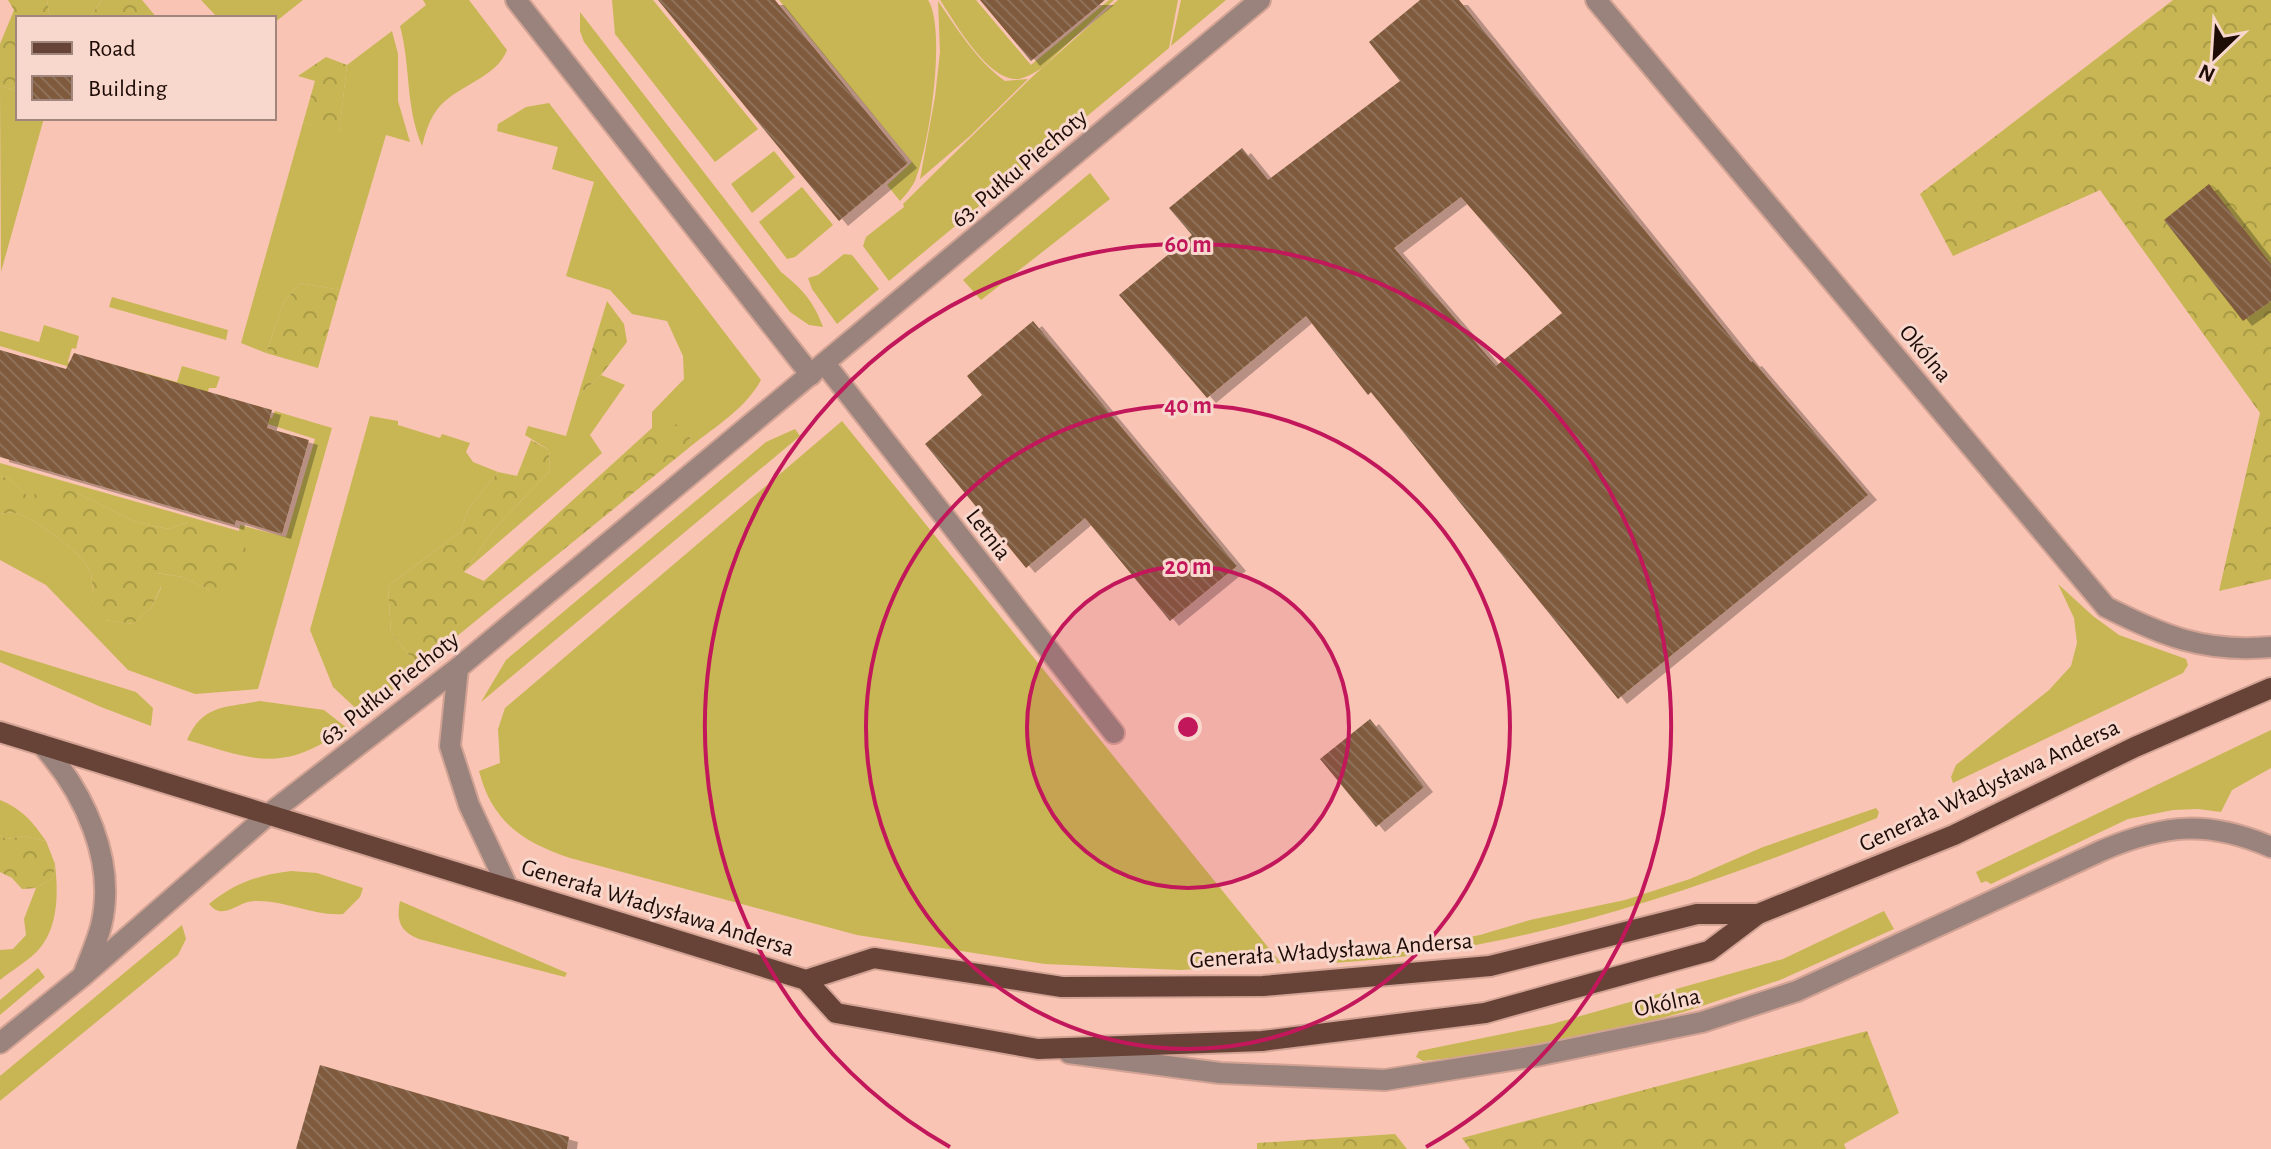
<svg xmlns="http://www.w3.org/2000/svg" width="2271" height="1149" viewBox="0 0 2271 1149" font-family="'Alegreya Sans',sans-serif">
<defs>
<pattern id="forest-crowns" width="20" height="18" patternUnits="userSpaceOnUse" patternTransform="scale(2)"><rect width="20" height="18" fill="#c7b653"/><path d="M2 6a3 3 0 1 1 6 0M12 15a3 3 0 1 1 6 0" fill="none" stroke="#aa9b47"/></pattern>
<pattern id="building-back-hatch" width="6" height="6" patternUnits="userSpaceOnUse" patternTransform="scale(2)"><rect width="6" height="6" fill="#7f5a3c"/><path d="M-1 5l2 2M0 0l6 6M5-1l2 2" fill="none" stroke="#8e715a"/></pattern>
<filter id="shadow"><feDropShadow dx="9" dy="5" stdDeviation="0" flood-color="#0004"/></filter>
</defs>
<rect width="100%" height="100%" fill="#f9c4b3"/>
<g fill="#c7b653">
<path d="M47,0h55l-13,18h-39z"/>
<path d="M201,0h102l-29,23v-5h-56z"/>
<path d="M423,0h46l38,50c-10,27 -48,35 -67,56 -10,11 -14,25 -18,40 -17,-41 -11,-79 -22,-120l26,-21z"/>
<path d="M612,0h41l105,129 -43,33 -100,-128z"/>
<path d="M779,0h149c19,30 1,148 -13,181 -4,7 -9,14 -15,20l-13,-16 25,-23z"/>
<path d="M940,0h36l55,65 78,-65h5l-72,68c-7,4 -14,9 -23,11 -31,3 -64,-57 -79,-79z"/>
<path d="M1118,0h60l-9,48 -280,233 -26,-35 3,-9 38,-30 -1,-3 128,-126z"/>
<path d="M1181,0h45l-55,46z"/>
<path d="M938,1c20,29 38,59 67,80l23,-2 -58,57 -50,43 15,-82 5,-45z"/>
<path d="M580,12l201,260c21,17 32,28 42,55l-14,-2 -19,-13 -206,-270 -4,-11z"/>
<path d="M392,31l6,23v47l12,41 -24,-7 -46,155 -40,-7 -16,19 -18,51 -25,-10 62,-220 36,10 8,-68z"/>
<path d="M0,86l18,5v27h26l-43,154z"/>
<path d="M549,103l212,277c-15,28 -46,47 -70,66l-1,-14 -38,-4v-16l32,-33 -1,-23 -16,-35 -35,-7 -22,-24 -44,-14 28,-94 -42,-13 6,-22 -61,-16 1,-7 28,-17z"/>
<path d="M774,151l21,26 -43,36 -21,-29z"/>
<path d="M1090,173l20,26 -129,101 -18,-20z"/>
<path d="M802,187l31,38 -38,32 -8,2 -28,-37z"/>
<path d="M844,254l8,1 27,34 -42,35 -25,-35 -4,-11 10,-3z"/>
<path d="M112,297l116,33 -2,10 -117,-33z"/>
<path d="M44,325l35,11 -3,13 -4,-1 -4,13 2,6 -70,-21v-15l39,11z"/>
<path d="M182,366l38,11 -4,11h-7l-3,10 -70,-21 2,-6 39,11z"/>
<path d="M601,375l24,10 -35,50 12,18 -138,119 31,-44 55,-57 -1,-21 -24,-15 3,-9 38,10 12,-40z"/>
<path d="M275,411l57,17 -74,261 -63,5 -67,-24 -82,-85 -46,-25v-46c6,-1 13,-2 19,0 18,7 68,41 72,60 5,26 -7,21 14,46l28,4 18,-16 10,-20 -5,-15 27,4 27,13 -22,-68 -20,7 -35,-8 -58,-29 -44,7 -23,-21 -8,-2v-13l239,68 1,-6 46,12 29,-98 -47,-15v-6h4z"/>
<path d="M370,416l28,5v4l42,13 2,-4 28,9 -4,9 7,10 25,10 -29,36 -9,24 -72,54 3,47 28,34 -56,48 -30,-28 -23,-57z"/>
<path d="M842,421l439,542 -100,7 -136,-6 -188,-29 -287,-77c-47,-16 -78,-36 -91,-87l21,-8 -2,-34 7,-21z"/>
<path d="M795,429l5,7 -319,266 25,-42 260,-218z"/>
<path d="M2058,584l35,32 26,19 67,24 2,6 -5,8 -230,110 -2,-6 5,-12 93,-75 22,-24 6,-23 -3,-25z"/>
<path d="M0,650l136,42 17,16 -2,18 -50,-19 -101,-45z"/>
<path d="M260,701l64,9 23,18c-64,45 -90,33 -160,12 16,-36 38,-32 73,-39z"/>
<path d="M2271,730v38l-39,22 -11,22 -23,-3 -25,1 -45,9 -137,65 -5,-3 -5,2 -5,-11z"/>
<path d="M0,800c22,9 33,22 46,41l-22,-5 -17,3 -7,-4z"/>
<path d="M1876,808l3,4 -2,6c-175,70 -355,134 -545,145l-5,-11h66l87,-17 50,-15 95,-20 65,-21 73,-32z"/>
<path d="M55,864c3,27 4,61 -15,84 -10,12 -28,22 -40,32v-30l13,-1 13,-14 -2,-16 12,-31 17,-10z"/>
<path d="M291,871l26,2 46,15 -3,9 -17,17c-30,2 -58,-14 -88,-13 -18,0 -31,21 -46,3 26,-21 49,-29 82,-33z"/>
<path d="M400,901l167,72 -2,4 -146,-38c-19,-8 -23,-18 -19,-38z"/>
<path d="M1884,911l10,18 -114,51 -96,32 -86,23 -137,22 -38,4 -7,-4 3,-6 133,-27 231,-65z"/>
<path d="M182,925l4,14 -8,16 -178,146v-25z"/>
<path d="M38,968l7,9 -45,38v-15z"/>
</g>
<g fill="url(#forest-crowns)">
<path d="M8,0h39l3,18h-32v73l-18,-5v-42l14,-34z"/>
<path d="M102,0h40l15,18h-68z"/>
<path d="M2173,0h98v579l-52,12 41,-178 -160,-223 -147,66 -33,-62z"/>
<path d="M326,57l21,8 -8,69 -36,-11 12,-42 -17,-5z"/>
<path d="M300,283l40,7 -22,78 -52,-15 18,-51z"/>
<path d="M607,301l17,23 3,18 -26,33 -23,21z"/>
<path d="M679,423l11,9 1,14 -272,221 -28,-34 -3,-47 72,-54 9,-24 29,-36 19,4 14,-36 18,10 1,21 -55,57 -31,44 20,9 168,-153h16z"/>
<path d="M0,476l8,2 22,20 15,-12 30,6 58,29 35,8 20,-7 55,20 6,15 -11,21 -28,12 -27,-13 -26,-4 4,14 -10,21 -18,16 -29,-4c-20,-25 -8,-20 -13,-46 -4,-19 -54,-53 -72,-60 -6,-2 -13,-1 -19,0z"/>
<path d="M0,835l7,4 17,-3 22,5 9,23 -2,14 -17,10 -14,1 -10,-11 -12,-6z"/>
<path d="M1867,1031l32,82 -55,31 2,5h-376l-8,-11z"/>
<path d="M1395,1134l12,15h-150v-6z"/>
</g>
<g fill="url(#building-back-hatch)" fill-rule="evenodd" filter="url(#shadow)">
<path d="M658,0h117l133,163 -69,58z"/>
<path d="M980,0h125l-74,61z"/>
<path d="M1420,0h39l292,362 2,-1 115,134 -250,204 -247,-307 -3,3 -62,-79 -99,82 -88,-103 73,-60 -23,-27 73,-60 26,32 132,-99 -31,-39zM1461,197l101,116 -66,53 -102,-118z"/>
<path d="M2209,184l62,80v37l-28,20 -79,-101z"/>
<path d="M1033,321l204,245 -67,55 -85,-103 -59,50 -101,-124 57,-49 -15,-19z"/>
<path d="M0,350l66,19 8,-16 198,57 -5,18 42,12 -27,94 -46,-14 -1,5 -235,-68z"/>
<path d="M1370,719l54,68 -48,40 -56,-68z"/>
<path d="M320,1065l249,72 -2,12h-271z"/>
</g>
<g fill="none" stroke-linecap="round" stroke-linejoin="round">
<g stroke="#d2a394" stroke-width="24">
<g id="minor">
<path d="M516,0l295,375"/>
<path d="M1596,0l510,607c57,29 99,46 165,40"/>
<path d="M825,364l289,369"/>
<path d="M458,668l-8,78 19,59 39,83"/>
<path d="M42,745c42,47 75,116 59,181 -4,16 -11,31 -17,47"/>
<path d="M0,1043l83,-67 186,-162 189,-146 802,-668"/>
<path d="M1069,1053l151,20 165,7 151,-24 166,-34 95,-31 306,-141c62,-26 105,-30 168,-3"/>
</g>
</g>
<g stroke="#d2a394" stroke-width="24">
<g id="major">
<path d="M0,732l806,248 68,-22 188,29 201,-1 227,-20 207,-52h61l196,-79 181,-88 136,-59"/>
<path d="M806,980l30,33 202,36 224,-8 223,-28 224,-62 49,-37"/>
</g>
</g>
<use href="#minor" stroke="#99837c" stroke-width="20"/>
<use href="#major" stroke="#674236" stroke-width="20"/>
</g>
<circle cx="1188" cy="727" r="161" fill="#c2185b" fill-opacity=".12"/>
<g fill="none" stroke="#c2185b" stroke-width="4">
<circle cx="1188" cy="727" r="161"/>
<circle cx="1188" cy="727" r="322"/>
<path d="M950 1147A483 483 0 1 1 1426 1147"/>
</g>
<g text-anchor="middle" stroke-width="6" stroke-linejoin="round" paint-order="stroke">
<g font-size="24" fill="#1e0c07" stroke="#f8d7cc">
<text transform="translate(1019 168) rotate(-40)" y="8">63. Pułku Piechoty</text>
<text transform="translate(1926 353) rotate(50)" y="8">Okólna</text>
<text transform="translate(989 534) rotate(52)" y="8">Letnia</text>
<text transform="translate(389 688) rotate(-38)" y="8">63. Pułku Piechoty</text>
<text transform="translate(1989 785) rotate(-25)" y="8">Generała Władysława Andersa</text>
<text transform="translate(658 907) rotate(17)" y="8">Generała Władysława Andersa</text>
<text transform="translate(1331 950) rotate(-4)" y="8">Generała Władysława Andersa</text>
<text transform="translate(1667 1002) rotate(-12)" y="8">Okólna</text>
</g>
</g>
<circle cx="1188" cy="727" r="12" fill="#c2185b" stroke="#f8d7cc" stroke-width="4"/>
<g font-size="24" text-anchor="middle" font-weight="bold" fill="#c2185b" stroke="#f8d7cc" stroke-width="6" stroke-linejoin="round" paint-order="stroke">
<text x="1188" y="252">60 m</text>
<text x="1188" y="413">40 m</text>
<text x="1188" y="574">20 m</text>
</g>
<rect x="16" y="16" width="260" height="104" fill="#f8d7cc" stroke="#a1867d" stroke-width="2"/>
<rect x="32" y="42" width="40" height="12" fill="#674236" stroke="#a1867d" stroke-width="2"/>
<text x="88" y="56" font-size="24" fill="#1e0c07">Road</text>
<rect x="32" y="76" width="40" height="24" fill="url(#building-back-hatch)" stroke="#a1867d" stroke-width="2"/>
<text x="88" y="96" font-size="24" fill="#1e0c07">Building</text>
<g transform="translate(2215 56) rotate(205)" stroke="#f8d7cc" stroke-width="6" paint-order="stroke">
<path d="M0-6L14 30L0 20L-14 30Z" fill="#1e0c07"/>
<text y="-12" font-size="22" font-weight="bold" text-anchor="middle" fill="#1e0c07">N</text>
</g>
</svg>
